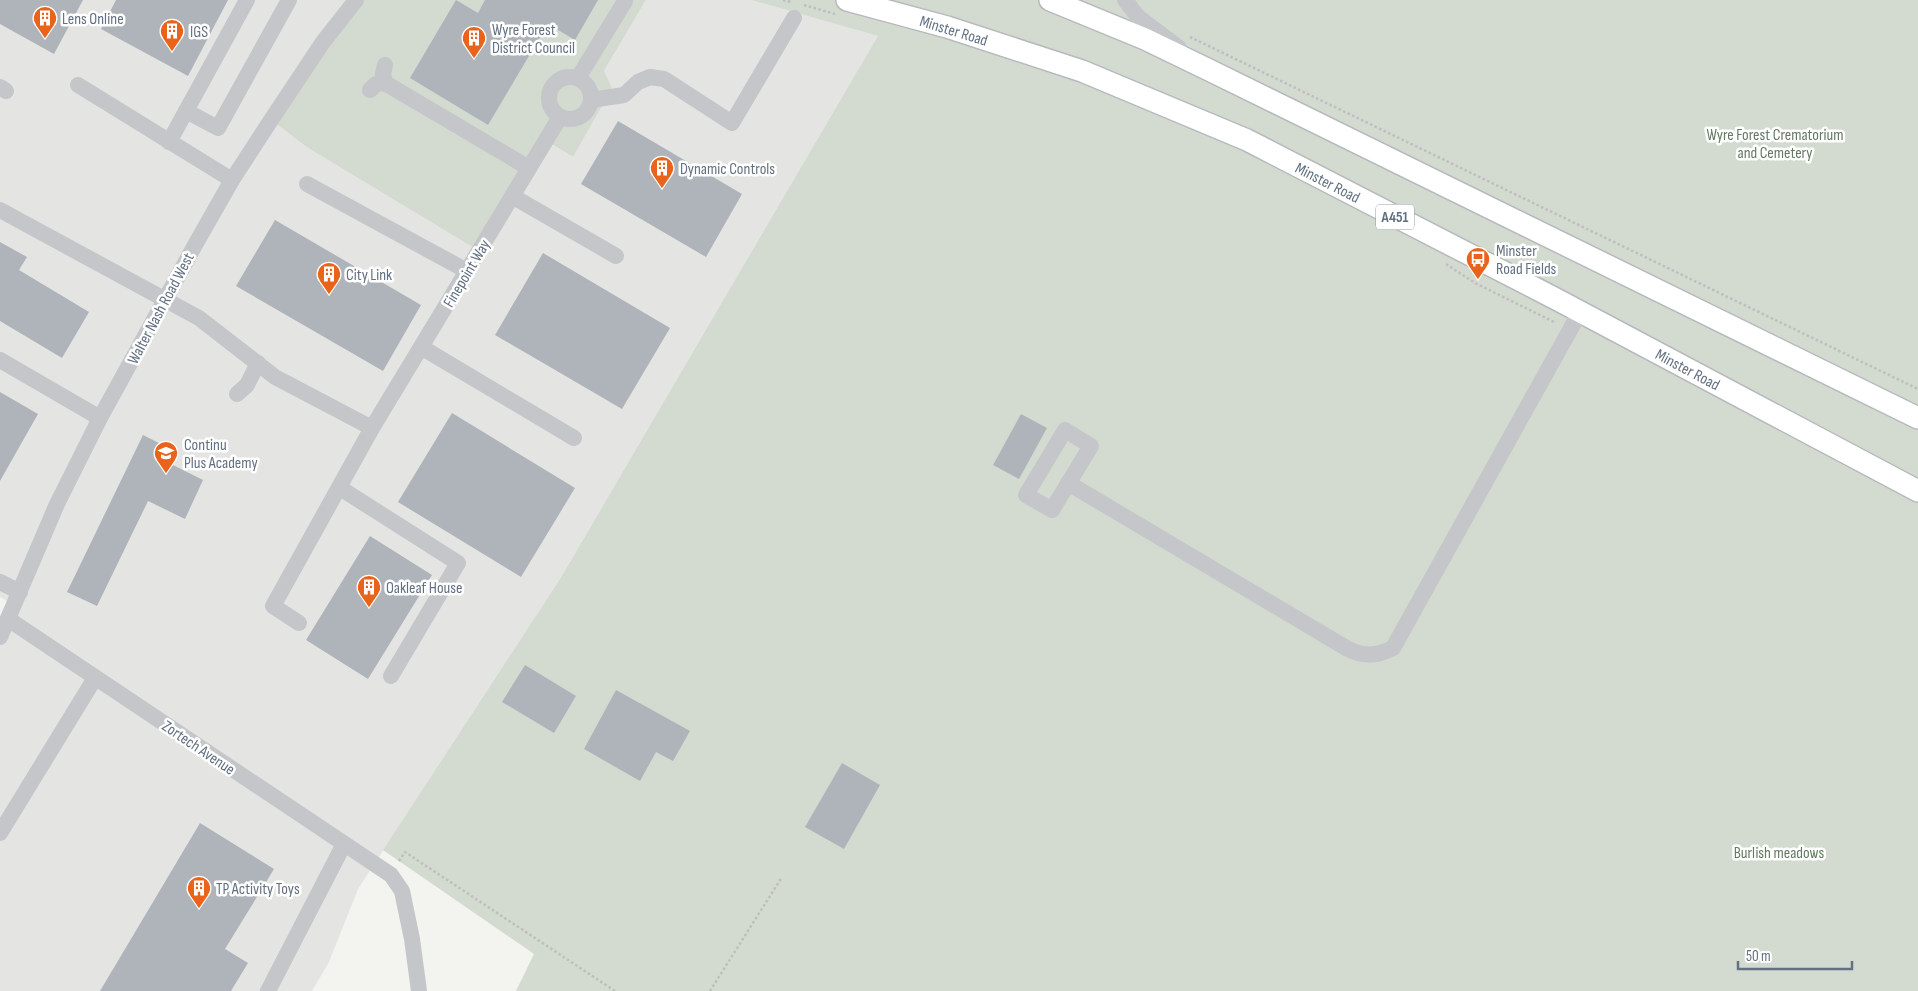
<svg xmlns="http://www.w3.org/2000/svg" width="1918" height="991" viewBox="0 0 1918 991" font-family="'Sofia Sans Condensed',sans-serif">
<rect width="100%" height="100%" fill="#f3f4ef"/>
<path fill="#e4e5e3" d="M0,0h356l-85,120 37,28 171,103 66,-110 28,16 31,-86 42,-71h105l128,36 -319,543 -202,310 -29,73 -17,29h-312v-354l15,-32 -15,-8z"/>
<g fill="#d3dbd0">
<path d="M356,0h290l-42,71 8,17 -39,69 -27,-16 -67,110 -171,-103 -37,-28z"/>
<path d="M751,0h1167v991h-1402l18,-37 -151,-104 177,-271 318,-543z"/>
</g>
<g fill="#aeb4ba">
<path d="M0,0h83l-29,54 -54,-30z"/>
<path d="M116,0h112l-40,76 -87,-47z"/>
<path d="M456,0l22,13 7,-13h113l-23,40 -27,-16 -60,101 -78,-47z"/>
<path d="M618,121l124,73 -36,63 -125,-73z"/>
<path d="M275,220l146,85 -38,66 -147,-85z"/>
<path d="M0,242l27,15 -8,13 70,42 -27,46 -62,-37z"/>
<path d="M543,253l127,75 -48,81 -127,-74z"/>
<path d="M0,392l38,22 -38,67z"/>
<path d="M452,413l123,75 -54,89 -123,-75z"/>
<path d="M1021,414l26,14 -28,51 -26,-14z"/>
<path d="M143,435l34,17 -6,12 32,16 -18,39 -37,-18 -51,105 -30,-14z"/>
<path d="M370,536l62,39 -64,104 -62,-39z"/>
<path d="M525,665l51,31 -22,37 -52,-31z"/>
<path d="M616,690l74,41 -17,30 -17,-9 -16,29 -56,-32z"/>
<path d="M842,763l38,22 -36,64 -39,-22z"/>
<path d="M200,823l74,46 -49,80 23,14 -17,28h-131z"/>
</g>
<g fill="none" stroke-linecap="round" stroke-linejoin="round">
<g stroke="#b6b9bd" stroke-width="24">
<g id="major">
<path d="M847,0l100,27 135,44 165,69 309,159 362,192"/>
<path d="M1050,0l95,39 62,30 711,349"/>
</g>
</g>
<g stroke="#bdbec0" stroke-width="2.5" stroke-dasharray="2.5 2.5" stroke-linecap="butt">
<path d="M783,0l8,2"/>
<path d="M804,5l31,9"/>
<path d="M1190,37l728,352"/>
<path d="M1446,264l29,19 81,40"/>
<path d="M399,861l6,-9 210,139"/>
<path d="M710,991l72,-114"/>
</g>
<g stroke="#c4c6ca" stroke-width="16">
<path d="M1125,0l13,17 41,31"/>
<circle cx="570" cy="98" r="21"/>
<path d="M578,78l47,-77"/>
<path d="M385,83l144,85"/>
<path d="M78,85l154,95"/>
<path d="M0,87l6,4"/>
<path d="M370,90l6,-6 9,-1 -2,-9 2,-9"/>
<path d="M591,100l33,-5 14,-13 12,-5 14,2 68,44 62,-105"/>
<path d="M186,111l32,17 71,-128"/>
<path d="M169,142l78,-142"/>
<path d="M307,184l160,87"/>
<path d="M512,196l104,60"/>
<path d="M0,210l199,108 76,59 97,51"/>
<path d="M421,347l153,91"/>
<path d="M0,360l100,58"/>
<path d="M237,394l10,-9 11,-22"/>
<path d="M1065,430l26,16 -39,64 -26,-15z"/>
<path d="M1068,483l280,166c16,8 29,7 45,-1l187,-336"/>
<path d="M340,488l118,75 -67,113"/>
<path d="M0,582l20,10"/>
<path d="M8,619l383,256 11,16 10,48 7,52"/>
<path d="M299,623l-26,-17 99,-178 188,-311"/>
<path d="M0,637l57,-133 43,-86 95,-173 37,-65 39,-60 52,-78 33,-42"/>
<path d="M0,833l95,-155"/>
<path d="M268,991l76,-147"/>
</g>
<use href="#major" stroke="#fff" stroke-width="21"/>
</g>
<defs>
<g id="building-pin" transform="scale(1.25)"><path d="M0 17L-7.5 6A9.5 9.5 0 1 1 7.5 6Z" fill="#e9641a" stroke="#fff"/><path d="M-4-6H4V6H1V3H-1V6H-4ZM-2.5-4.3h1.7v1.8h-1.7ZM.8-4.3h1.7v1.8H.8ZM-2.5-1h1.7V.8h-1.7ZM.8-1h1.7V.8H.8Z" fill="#fff"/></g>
<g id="bus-pin" transform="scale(1.25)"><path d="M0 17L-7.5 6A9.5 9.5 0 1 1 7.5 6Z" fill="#e9641a" stroke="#fff"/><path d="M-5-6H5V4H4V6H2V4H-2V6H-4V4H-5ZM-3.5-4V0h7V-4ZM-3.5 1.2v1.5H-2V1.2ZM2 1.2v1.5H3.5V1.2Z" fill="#fff"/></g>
<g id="school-pin" transform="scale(1.25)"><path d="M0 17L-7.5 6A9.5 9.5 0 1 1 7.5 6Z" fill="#e9641a" stroke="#fff"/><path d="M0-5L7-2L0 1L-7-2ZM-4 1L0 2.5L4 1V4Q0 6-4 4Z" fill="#fff"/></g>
</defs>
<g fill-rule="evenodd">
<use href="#building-pin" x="45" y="18"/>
<use href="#building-pin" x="172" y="31"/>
<use href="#building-pin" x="474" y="38"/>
<use href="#building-pin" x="662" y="168"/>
<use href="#bus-pin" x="1478" y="259"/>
<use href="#building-pin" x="329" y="274"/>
<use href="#school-pin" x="166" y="453"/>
<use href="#building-pin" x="369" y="587"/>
<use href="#building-pin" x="199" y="888"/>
</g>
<g text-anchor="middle" stroke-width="5" stroke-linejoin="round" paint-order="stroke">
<rect fill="#fff" stroke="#919ba8" stroke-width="1" x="1376" y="204.5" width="38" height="25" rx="4"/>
<g font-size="15" font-weight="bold" fill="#627082">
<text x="1395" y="222">A451</text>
</g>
<g font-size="16" fill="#627082" stroke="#fff" text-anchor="start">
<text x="62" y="24">Lens Online</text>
<text x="492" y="35">Wyre Forest<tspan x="492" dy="18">District Council</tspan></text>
<text x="190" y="37">IGS</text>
<text x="680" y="174">Dynamic Controls</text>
<text x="1496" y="256">Minster<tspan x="1496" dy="18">Road Fields</tspan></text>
<text x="346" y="280">City Link</text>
<text x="184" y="450">Continu<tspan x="184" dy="18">Plus Academy</tspan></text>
<text x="386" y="593">Oakleaf House</text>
<text x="216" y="894">TP Activity Toys</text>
</g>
<g font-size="16" fill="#627082" stroke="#fff">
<text transform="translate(954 30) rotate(17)" y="6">Minster Road</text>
<text transform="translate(1328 182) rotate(27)" y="6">Minster Road</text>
<text transform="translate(466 273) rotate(-59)" y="6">Finepoint Way</text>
<text transform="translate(160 308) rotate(-62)" y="6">Walter Nash Road West</text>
<text transform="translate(1688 369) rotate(28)" y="6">Minster Road</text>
<text transform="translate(199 747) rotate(34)" y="6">Zortech Avenue</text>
</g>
<g font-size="16" fill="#637961" stroke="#fff">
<text x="1775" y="140">Wyre Forest Crematorium<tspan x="1775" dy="18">and Cemetery</tspan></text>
<text x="1779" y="858">Burlish meadows</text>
</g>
</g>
<path d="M1738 961v8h114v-8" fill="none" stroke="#627082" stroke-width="2.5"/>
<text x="1746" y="961" font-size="15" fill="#627082" stroke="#ffffff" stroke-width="4" paint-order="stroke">50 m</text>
</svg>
